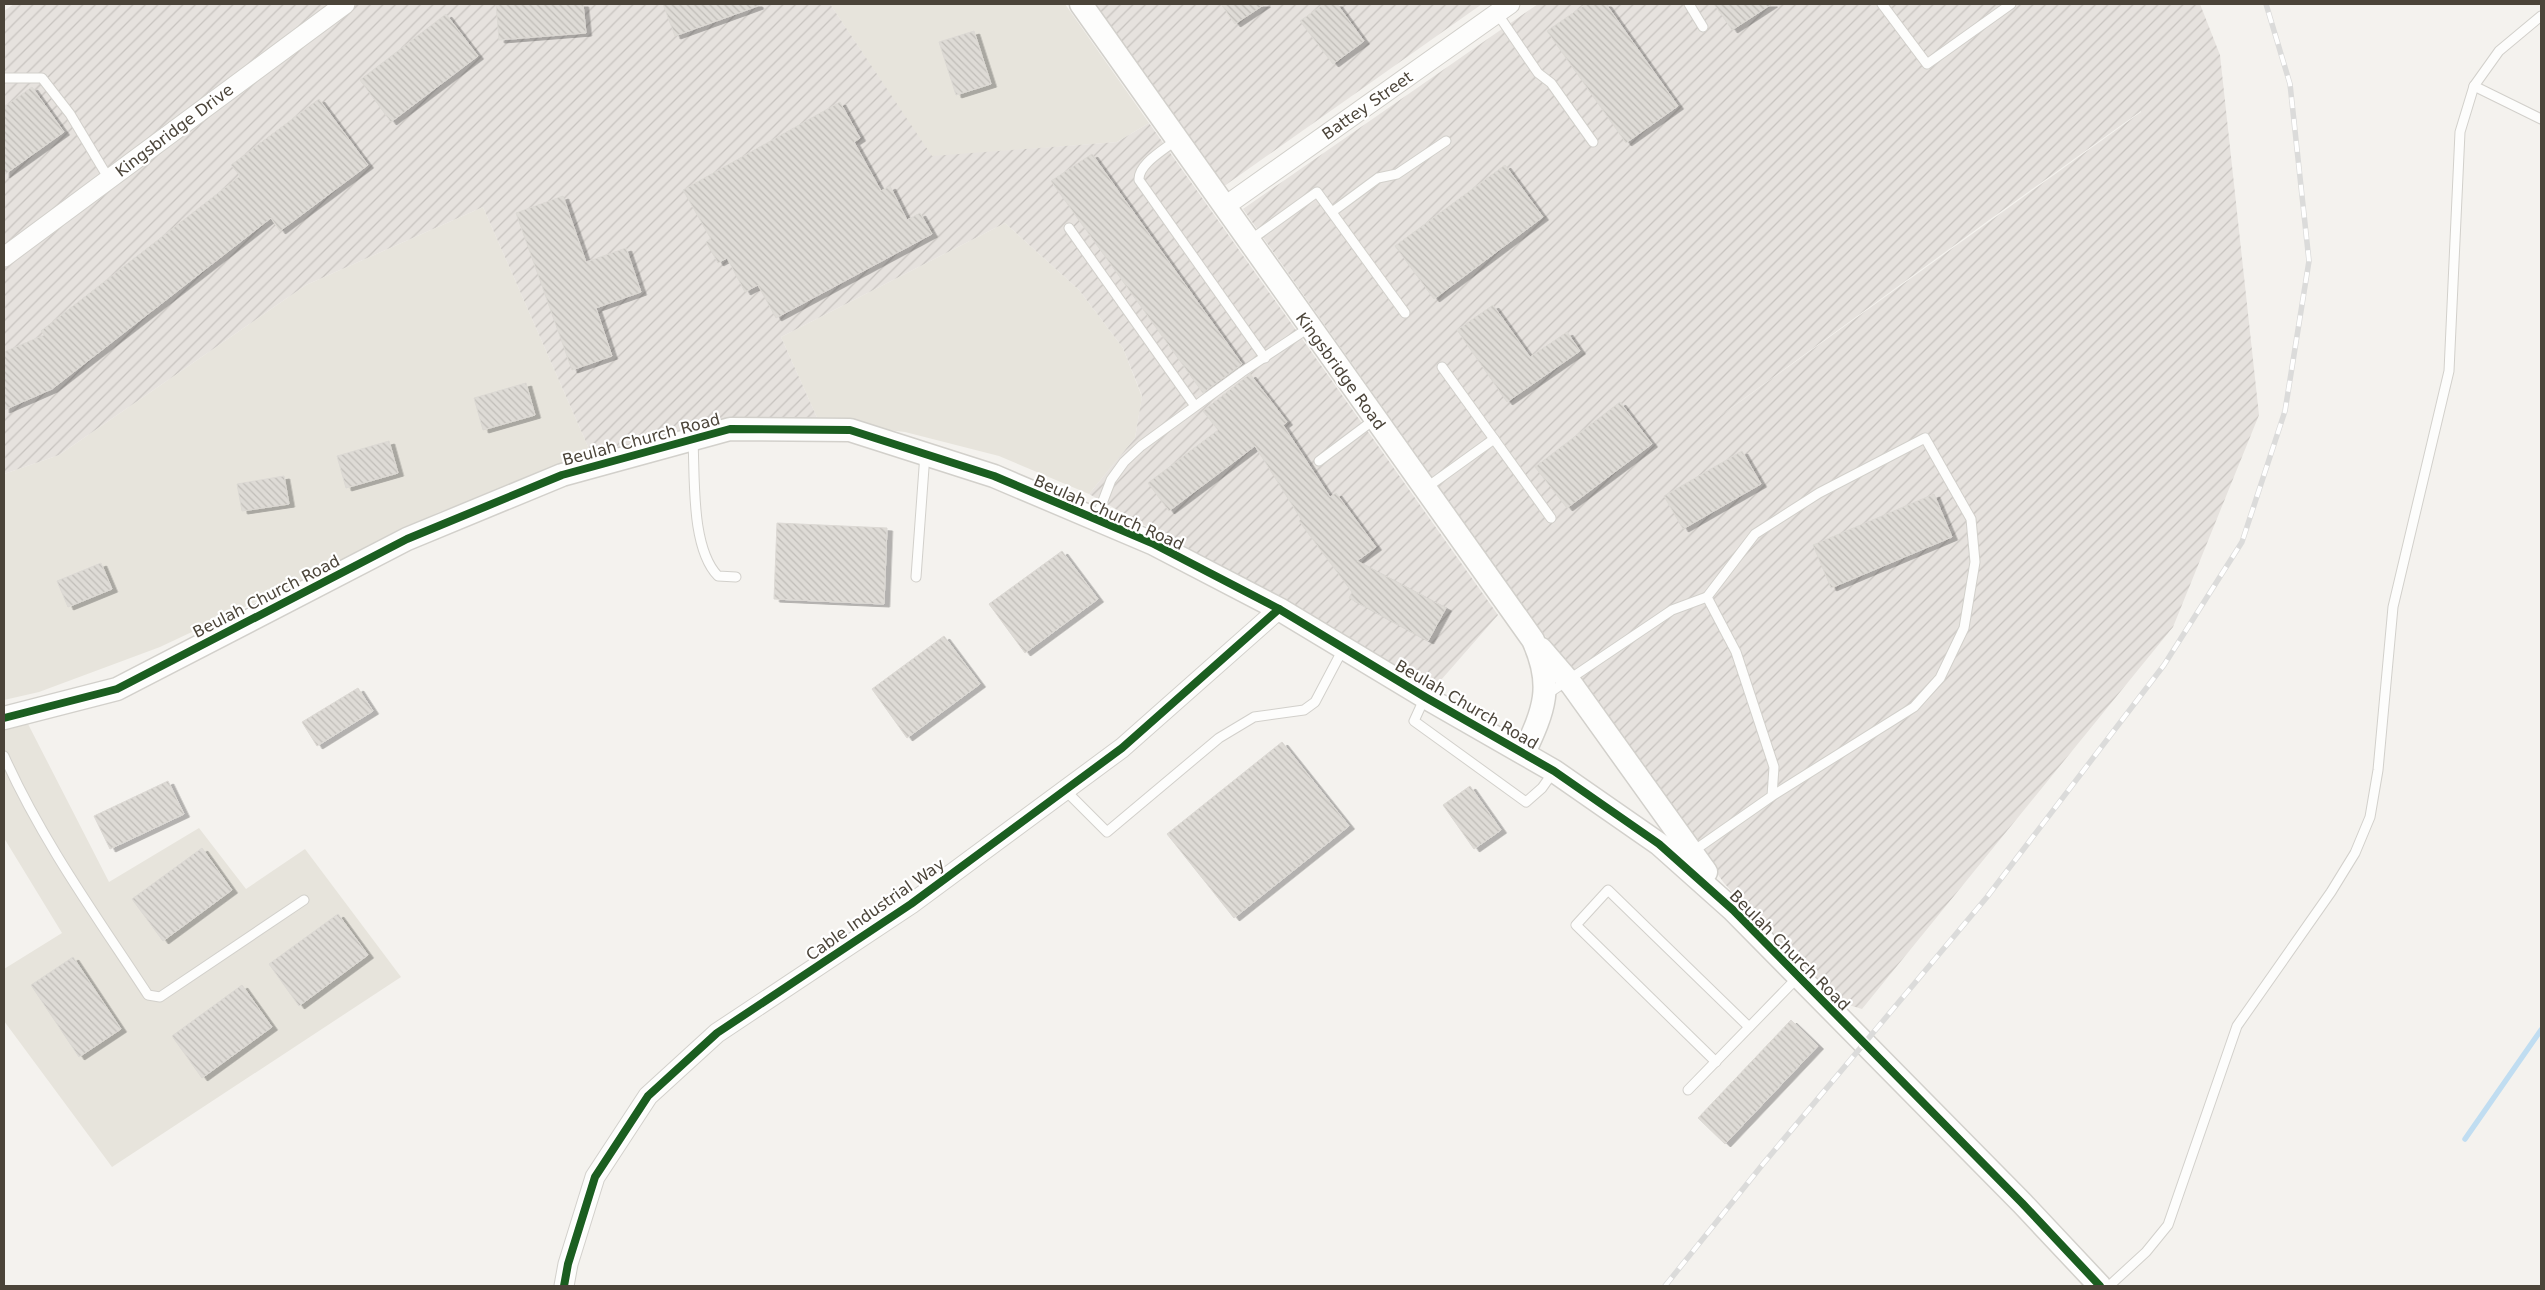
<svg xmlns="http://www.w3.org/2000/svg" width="2545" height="1290" viewBox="0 0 2545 1290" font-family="'DejaVu Sans',sans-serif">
<defs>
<pattern id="industrial-furrows" width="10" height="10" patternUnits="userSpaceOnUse" patternTransform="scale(1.25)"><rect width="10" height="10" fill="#e6e2de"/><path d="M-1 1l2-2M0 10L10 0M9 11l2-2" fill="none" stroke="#c7c3bf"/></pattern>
<pattern id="building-back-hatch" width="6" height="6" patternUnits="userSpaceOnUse" patternTransform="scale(1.25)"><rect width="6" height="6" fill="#dedbd6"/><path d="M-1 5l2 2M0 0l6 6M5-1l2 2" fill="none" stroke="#c0bdb8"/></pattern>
<filter id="shadow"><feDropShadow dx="5.5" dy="3" stdDeviation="0" flood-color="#0004"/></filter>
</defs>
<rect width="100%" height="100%" fill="#f4f2ee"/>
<g fill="#e7e4dc">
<path d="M830,4h235l84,119 -32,19 -185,15z"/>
<path d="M483,207l110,251 -154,54 -122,61 -157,74 -121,45 -35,8v-226l55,-19 247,-170z"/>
<path d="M1005,223l74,67 44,58 19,49 -7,41 -46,56 -90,-38 -94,-24 -86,-10 -38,-85z"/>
<path d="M28,724l81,158 90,-54 47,61 59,-40 96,128 -289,190 -108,-146v-52l58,-36 -58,-95v-108z"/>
</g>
<g fill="url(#industrial-furrows)" fill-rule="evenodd">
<path d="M14,4h816l102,152 185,-14 32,-19 349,492 -64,73 -345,-194 46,-56 7,-42 -19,-48 -44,-58 -74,-67 -224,114 38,85 -226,36 -110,-251 -177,78 -247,170 -55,19v-463z"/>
<path d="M1092,4h390l-262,185z"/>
<path d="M1538,4h662l20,51 39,360 -86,212 -311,382 -30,-9 -108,-117 -223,-308 -258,-366zM2141,111v1l-465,336 320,-233z"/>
</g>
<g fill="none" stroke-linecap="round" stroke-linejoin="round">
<path stroke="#c0ddf1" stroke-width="5.5" d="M2465,1139l76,-109"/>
</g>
<g fill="url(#building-back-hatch)" stroke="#dcd9d4" filter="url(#shadow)">
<path d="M496,4h87l3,29 -87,7z"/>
<path d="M663,4h94l1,2 -83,30z"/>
<path d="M1221,4h44l-30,20z"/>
<path d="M1324,4h13l27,37 -31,23 -33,-43z"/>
<path d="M1586,4h20l72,102 -52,37 -79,-112z"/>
<path d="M1714,4h58l-40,26z"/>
<path d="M446,14l32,42 -87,66 -31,-42z"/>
<path d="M974,31l17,53 -35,11 -17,-53z"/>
<path d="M32,87l32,45 -60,43v-68z"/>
<path d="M319,99l49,66 -88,66 -9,-13 -219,171 -48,21v-58l40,-17 -3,-4 199,-155 -9,-11z"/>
<path d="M840,102l20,36 -6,4 27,49 9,-5 17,34 13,-7 12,21 -156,84 -18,-33 -13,7 -18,-34 -9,5 -12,-21 5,-3 -28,-49z"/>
<path d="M1092,154l150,210 -39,29 -152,-212z"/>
<path d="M1505,165l38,52 -109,82 -39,-53z"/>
<path d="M563,196l23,66 40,-14 15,44 -45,16 16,48 -40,14 -56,-157z"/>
<path d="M1493,305l37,52 37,-25 13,19 -73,51 -50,-72z"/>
<path d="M1250,374l37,48 -4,3 47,72 6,-4 40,54 -19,14 89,47 -18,33 -79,-43 3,-6 -53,-71 2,-2 -46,-73 -86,65 -21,-28 70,-53 -15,-19z"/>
<path d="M526,383l9,32 -52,15 -9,-32z"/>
<path d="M1620,402l32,42 -85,64 -32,-41z"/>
<path d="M389,441l9,32 -52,15 -9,-32z"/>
<path d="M1742,451l19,33 -78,45 -19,-33z"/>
<path d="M284,476l5,28 -47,7 -5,-27z"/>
<path d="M1934,494l18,43 -121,51 -18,-43z"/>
<path d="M777,523l110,5 -3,76 -110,-5z"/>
<path d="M1062,551l36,48 -73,54 -36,-49z"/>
<path d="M101,563l11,26 -44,18 -11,-26z"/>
<path d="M944,636l36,48 -73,54 -35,-49z"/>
<path d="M358,688l15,23 -56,35 -15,-24z"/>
<path d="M1282,742l67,84 -115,92 -67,-84z"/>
<path d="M168,781l16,33 -74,35 -16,-33z"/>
<path d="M1470,786l31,44 -27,19 -31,-44z"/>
<path d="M202,848l30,42 -69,51 -31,-42z"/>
<path d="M338,914l30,41 -69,51 -30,-42z"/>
<path d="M73,957l48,72 -42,28 -48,-72z"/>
<path d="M242,985l30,42 -70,51 -30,-42z"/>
<path d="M1791,1020l27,26 -93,98 -27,-26z"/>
</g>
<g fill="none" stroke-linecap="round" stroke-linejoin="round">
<g stroke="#d2d0cb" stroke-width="11">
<g id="service">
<path d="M1689,4l14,23"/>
<path d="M1882,4l45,60 84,-60"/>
<path d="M1497,13l41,60 13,10 42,59"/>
<path d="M4,78h38l28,36 39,65"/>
<path d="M2474,86l67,33"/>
<path d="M1176,140c-12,10 -38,24 -37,40l126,178"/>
<path d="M1332,212l46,-34 19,-4 49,-33"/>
<path d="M1069,228l126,178"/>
<path d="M1249,241l68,-49 88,121"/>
<path d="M1442,367l52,72"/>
<path d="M693,441c2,39 -2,107 25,135l18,1"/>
<path d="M1319,461l56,-42"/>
<path d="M1426,488l68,-49 57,79"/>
<path d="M1096,519l15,-39 13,-18 17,-16 101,-74 68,-45"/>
<path d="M916,577l9,-123"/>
<path d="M1546,695l126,-85 35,-13"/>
<path d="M1425,697l-11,24 112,81 16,-14 12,-17"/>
<path d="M4,756c38,85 93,161 144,239l12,2 144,-97"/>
<path d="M1065,790l42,42 112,-94 35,-21 50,-7 11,-8 28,-53"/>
<path d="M1692,852l80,-56 142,-89 26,-29 24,-50 11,-66 -4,-43 -46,-81 -106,55 -64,41 -48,63 29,55 38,115 -2,29"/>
<path d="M1716,1062l-140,-137 32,-35 141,137"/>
<path d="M1688,1090l110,-113"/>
<path d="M2109,1286l37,-34 22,-27 69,-199 94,-134 24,-39 15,-36 8,-47 15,-163 56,-236 11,-239 14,-46 25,-35 42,-35"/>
</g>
</g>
<g stroke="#d2d0cb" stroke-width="21">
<g id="minor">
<path d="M1224,207l286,-203"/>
<path d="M4,257l341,-253"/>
<path d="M564,1286l4,-22 27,-87 53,-81 69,-63 194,-129 211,-156 157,-139"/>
</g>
</g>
<g stroke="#d2d0cb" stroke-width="25">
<g id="tertiary">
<path d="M1081,4l452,636c21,46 11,70 -9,113"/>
<path d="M1541,649l31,36 134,187"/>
<path d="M4,718l113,-29 290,-150 155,-64 168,-46 120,1 144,46 158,67 127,66 146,88 129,74 105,73 74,66 289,293 78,83"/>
</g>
</g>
<use href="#service" stroke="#fdfdfc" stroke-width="9"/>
<use href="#minor" stroke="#fdfdfc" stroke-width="19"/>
<use href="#tertiary" stroke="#fdfdfc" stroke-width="22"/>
<g stroke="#dbdbda" stroke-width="5.5">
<path id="rail" d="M1665,1286l98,-122 224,-267 177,-232 78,-123 43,-131 24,-150 -19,-177 -24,-80"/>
</g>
<use href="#rail" stroke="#fff" stroke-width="4" stroke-dasharray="11" stroke-linecap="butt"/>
<g stroke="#fff" stroke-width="11">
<g id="cycleway">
<path d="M4,718l113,-29 290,-150 155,-64 168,-46 120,1 144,46 158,67 127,66 146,88 129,74 105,73 74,66 289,293 78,83"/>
<path d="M564,1286l4,-22 27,-87 53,-81 69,-63 194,-129 211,-156 157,-139"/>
</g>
</g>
<use href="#cycleway" stroke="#1b5e20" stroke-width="8"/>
</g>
<g text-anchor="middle" stroke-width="4.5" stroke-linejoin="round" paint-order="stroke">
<g font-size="16" fill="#4b4439" stroke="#fff">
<text transform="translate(1367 105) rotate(-35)" y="6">Battey Street</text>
<text transform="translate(174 130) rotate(-37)" y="6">Kingsbridge Drive</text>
<text transform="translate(1341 371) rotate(54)" y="6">Kingsbridge Road</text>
<text transform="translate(641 439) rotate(-15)" y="6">Beulah Church Road</text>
<text transform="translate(1109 512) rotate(24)" y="6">Beulah Church Road</text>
<text transform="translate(266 596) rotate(-27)" y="6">Beulah Church Road</text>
<text transform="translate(1467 704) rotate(30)" y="6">Beulah Church Road</text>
<text transform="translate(875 909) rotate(-35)" y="6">Cable Industrial Way</text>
<text transform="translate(1790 950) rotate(45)" y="6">Beulah Church Road</text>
</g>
</g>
<rect width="2545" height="1290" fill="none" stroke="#4b4439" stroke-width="10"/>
</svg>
